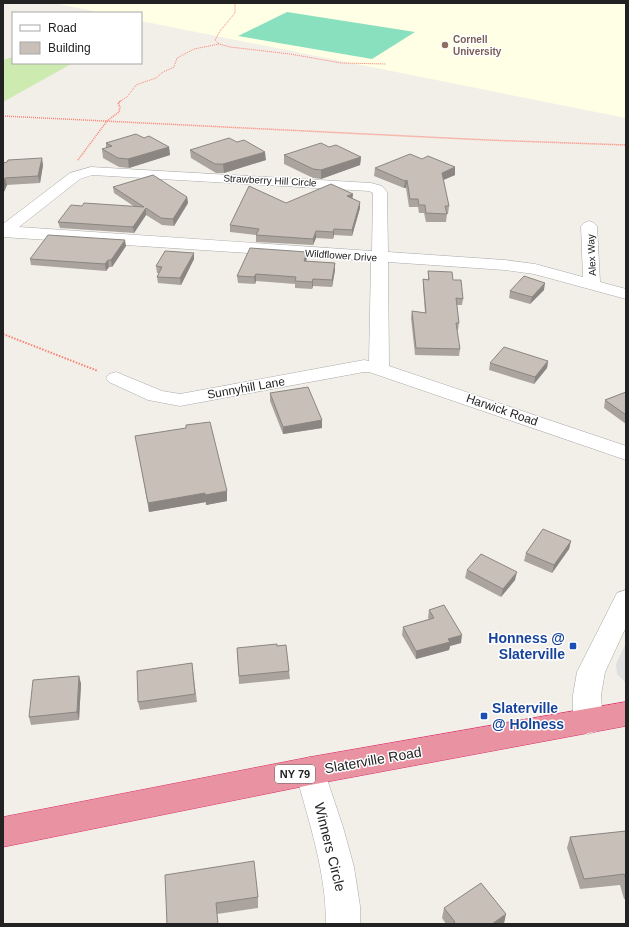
<svg xmlns="http://www.w3.org/2000/svg" width="629" height="927" viewBox="0 0 629 927" font-family="Helvetica,sans-serif">
<rect width="100%" height="100%" fill="#f2efe9"/>
<path fill="#e0dfdf" d="M626,643v40l-9,-9 -1,-10z"/>
<path fill="#ffffe5" d="M53,3h573v115l-485,-97v-8h-38z"/>
<path fill="#cdebb0" d="M13,57v6h60l-70,39v-42z"/>
<path fill="#88e0be" d="M287,12l128,20 -43,27 -134,-23z"/>
<g fill="none" stroke-linecap="round" stroke-linejoin="round">
<g stroke="#a9a9a9" stroke-width="1">
<g id="minor">
<path d="M91,167l280,16 11,3 5,6 1,60 117,8 30,4 48,13 -2,-51 3,-3 5,-2 5,2 3,3 3,56 26,7v10l-92,-25 -29,-4 -117,-8 1,104 237,80v14l-257,-88h-5l-184,34 -32,-6 -39,-18 -3,-4 3,-4 7,-2 46,19 18,3 184,-34 5,1 2,-100 -368,-24v-13l67,-51zM92,175l277,16 4,2 -1,58 -353,-24 61,-48z"/>
<path d="M626,590v37l-21,45 -4,23 2,27 -5,9 -10,3 -10,-3 -5,-9v-27l4,-23 40,-79z"/>
<path d="M310,757l11,4 22,66 11,40 6,39v18h-34c0,-53 -17,-102 -31,-153l4,-10z"/>
</g>
</g>
<g stroke="#dc2a67" stroke-width="1">
<path id="highway" d="M626,702v24l-316,59 -307,62v-30l307,-60z"/>
</g>
<g stroke="#fa8072" stroke-width="1" stroke-dasharray="1 1" stroke-linecap="butt">
<path d="M219,44l-4,-4 5,-9 15,-18v-9l-2,-1"/>
<path d="M119,102l8,-5 9,-12 20,-7 7,-6 11,-5 3,-9 17,-9 25,-5 11,3 60,7 51,9 45,1"/>
</g>
<g stroke="#fa8072" stroke-width="1.5" stroke-dasharray="1 1" stroke-linecap="butt">
<path d="M3,116l484,24 139,5"/>
<path d="M78,160l29,-39 12,-9 1,-5 -2,-4 3,-2"/>
</g>
<path stroke="#fa8072" stroke-width="2" stroke-dasharray="1.5 1.5" stroke-linecap="butt" d="M3,334l95,37"/>
<use href="#minor" fill="#fff" fill-rule="evenodd"/>
<use href="#highway" fill="#e892a2" fill-rule="evenodd"/>
</g>
<g fill="#aba49e">
<path d="M144,138l25,9 1,8 -41,13 -10,-1 -16,-9 -1,-9 4,-1v-5z"/>
<path d="M329,147l32,10 -1,8 -39,14 -8,-1 -29,-14v-9z"/>
<path d="M190,150l76,10 -42,13h-8l-25,-15z"/>
<path d="M3,163l40,2 -3,18 -33,2 -4,9z"/>
<path d="M375,168l80,7 -12,5 6,26 -1,8h-1l-1,8h-20l-2,-9h-5l-1,-6h-9l-3,-19h-2l-30,-12z"/>
<path d="M113,187l74,10 1,6 -14,23 -12,-1 -16,-10 -12,18 -74,-5 -2,-6 24,-16 53,1 -21,-14z"/>
<path d="M353,194l-1,5 8,3v6l-8,28 -18,-1 -1,4 -17,-1 -3,7 -57,-3v-7l-26,-3v-7l56,-22z"/>
<path d="M126,246l-14,21h-3l-3,4 -75,-6 -1,-6z"/>
<path d="M307,252v6l-1,3 29,2v7l-3,17 -19,-1 -1,3 -17,-1v-4l-39,-3 -1,3 -17,-1 -1,-7z"/>
<path d="M194,259l-13,26 -23,-2 -1,-6 2,-4h-2l-1,-7z"/>
<path d="M428,271l25,9 10,19 -1,6h-5l2,18 -1,7h-1l3,19 -1,7 -44,-1 -4,-37 1,-7 13,2 -2,-27v-7l5,1z"/>
<path d="M544,290l-14,14 -21,-6 1,-7z"/>
<path d="M548,361l-1,7 -13,16 -45,-14 1,-7z"/>
<path d="M626,392v32l-22,-16 1,-8z"/>
<path d="M270,393l52,27v8l-39,6 -13,-33z"/>
<path d="M137,445l90,56 -21,4v-3l-57,10z"/>
<path d="M571,541l-2,8 -17,24 -28,-12 2,-8z"/>
<path d="M467,570l48,10 -14,17 -36,-19z"/>
<path d="M429,610l32,33 -11,3 -1,4 -33,9 -14,-24 1,-8 26,-8 -1,-1z"/>
<path d="M277,646l12,25 1,8 -51,5 -2,-36z"/>
<path d="M192,663l5,39 -57,8 -2,-8z"/>
<path d="M79,676l2,8 -2,36 -48,5 -2,-8z"/>
<path d="M626,831v68h-2l-4,-14 -40,4 -13,-41 3,-11z"/>
<path d="M165,875l93,22v11l-41,6z"/>
<path d="M444,908l60,16h-58l-4,-6z"/>
</g>
<g fill="#8b8681">
<path d="M169,147l1,8 -41,13 -1,-9z"/>
<path d="M265,152l1,8 -42,13 -1,-9z"/>
<path d="M361,157l-1,8 -39,14v-9z"/>
<path d="M42,158l1,7 -3,18 -2,-7z"/>
<path d="M455,167v8l-14,6 1,-8z"/>
<path d="M5,178l2,7 -4,9v-11z"/>
<path d="M407,180l-1,8h-2l1,-7z"/>
<path d="M353,194l-1,6 -5,-4z"/>
<path d="M187,197l1,6 -14,23 -1,-7z"/>
<path d="M360,202v6l-8,28v-6z"/>
<path d="M146,208v7l-12,18 -1,-6z"/>
<path d="M334,229v6l-1,4v-7z"/>
<path d="M316,231v7l-3,7v-6z"/>
<path d="M125,240l1,6 -14,21 -1,-7z"/>
<path d="M307,252v6l-3,10v-7z"/>
<path d="M194,253v6l-13,26 -1,-7z"/>
<path d="M108,260l1,7 -3,4 -1,-7z"/>
<path d="M335,263v7l-3,17v-7z"/>
<path d="M256,274v7l-1,3 -1,-7z"/>
<path d="M313,279v7l-1,3v-7z"/>
<path d="M545,283l-1,7 -14,14 2,-7z"/>
<path d="M548,361l-1,7 -13,16 1,-7z"/>
<path d="M322,420v8l-39,6v-7z"/>
<path d="M227,491v10l-21,4 -1,-10z"/>
<path d="M205,493l1,9 -57,10 -1,-9z"/>
<path d="M571,541l-2,8 -17,24 2,-8z"/>
<path d="M517,572l-2,8 -14,17 2,-8z"/>
<path d="M462,635l-1,8 -11,3 -1,4 -33,9v-8l32,-12z"/>
<path d="M79,676l2,8 -2,36 -2,-8z"/>
<path d="M506,914l-2,10h-12z"/>
</g>
<g fill="#c7bfb8" stroke="#8b8681">
<path d="M136,134l8,4 5,-2 20,11 -41,12 -10,-1 -16,-9 10,-3 -6,-3z"/>
<path d="M229,138l8,4 7,-2 21,12 -42,12h-8l-25,-14z"/>
<path d="M321,143l8,4 7,-2 25,12 -40,13 -8,-1 -29,-14z"/>
<path d="M410,154l12,5 6,-3 27,11 -13,6 7,33h-4l2,8 -21,-1 -1,-8h-6l-1,-6h-8l-3,-19 -2,1 -30,-13z"/>
<path d="M42,158l-4,18 -33,2 -2,5v-20l4,-1 1,-2z"/>
<path d="M153,175l34,22 -14,22 -12,-1 -15,-10 -13,19 -75,-5 13,-17 11,1 2,-3 60,4 -31,-20z"/>
<path d="M331,184l22,10 -6,2 13,6 -8,28 -18,-1 -1,3 -17,-1 -3,8 -57,-4 3,-6 -29,-4 19,-39 37,17z"/>
<path d="M48,235l77,5 -14,20h-3l-3,4 -75,-5z"/>
<path d="M250,248l57,4 -3,9 31,2 -3,17 -19,-1 -1,3 -17,-1 1,-4 -40,-3 -2,3 -17,-1z"/>
<path d="M165,251l29,2 -14,25 -23,-1 5,-10 -6,-1z"/>
<path d="M428,271l24,1 1,8h8l2,19 -7,-1 3,25h-3l4,26 -44,-1 -4,-37 14,2 -3,-34 6,1z"/>
<path d="M524,276l21,7 -13,14 -22,-6z"/>
<path d="M504,347l44,14 -13,16 -45,-14z"/>
<path d="M308,387l14,33 -39,7 -13,-34z"/>
<path d="M626,392v23l-21,-15z"/>
<path d="M210,422l17,69 -22,4v-2l-57,10 -13,-67 51,-8v-3z"/>
<path d="M543,529l28,12 -17,24 -28,-12z"/>
<path d="M481,554l36,18 -14,17 -36,-19z"/>
<path d="M444,605l18,30 -14,4 2,3 -34,9 -13,-24 31,-9 -5,-8z"/>
<path d="M277,644v2l9,-1 3,26 -50,5 -2,-28z"/>
<path d="M192,663l3,31 -57,8 -1,-31z"/>
<path d="M79,676l-2,36 -48,5 4,-37z"/>
<path d="M626,831v48l-2,-5 -40,5 -14,-42z"/>
<path d="M254,861l4,36 -42,6 2,21h-51l-2,-49z"/>
<path d="M481,883l25,31 -14,10h-40l3,-2 -11,-14z"/>
</g>
<circle fill="#8d6e63" stroke="#fff" stroke-width="1.5" cx="445" cy="45" r="4"/>
<g fill="#1a4fb4" stroke="#fff" stroke-width="1.5">
<rect x="569" y="642" width="8" height="8" rx="2"/>
<rect x="480" y="712" width="8" height="8" rx="2"/>
</g>
<g text-anchor="middle" stroke-width="3" stroke-linejoin="round" paint-order="stroke">
<g font-size="10" font-weight="bold" fill="#785e54" stroke="#fff" text-anchor="start">
<text x="453" y="43">Cornell<tspan x="453" dy="12">University</tspan></text>
</g>
<g font-size="10" fill="#222" stroke="#fff">
<text transform="translate(270 180) rotate(3)" y="4">Strawberry Hill Circle</text>
<text transform="translate(341 255) rotate(4)" y="4">Wildflower Drive</text>
<text transform="translate(591 255) rotate(-93)" y="4">Alex Way</text>
</g>
<rect fill="#fff" stroke="#646464" stroke-width="1" x="275" y="765" width="40" height="18" rx="3"/>
<g font-size="11" font-weight="bold" fill="#222">
<text x="295" y="778">NY 79</text>
</g>
<g font-size="12" fill="#222" stroke="#fff">
<text transform="translate(246 388) rotate(-10)" y="4">Sunnyhill Lane</text>
<text transform="translate(502 410) rotate(19)" y="4">Harwick Road</text>
</g>
<g font-size="14" font-weight="bold" fill="#164399" stroke="#fff" text-anchor="end">
<text x="565" y="643">Honness @<tspan x="565" dy="16">Slaterville</tspan></text>
<text x="492" y="713" text-anchor="start">Slaterville<tspan x="492" dy="16">@ Holness</tspan></text>
</g>
<g font-size="14" fill="#222" stroke="#fff">
<text transform="translate(373 760) rotate(-10)" y="5">Slaterville Road</text>
<text transform="translate(330 847) rotate(76)" y="5">Winners Circle</text>
</g>
</g>
<rect width="629" height="927" fill="none" stroke="#222222" stroke-width="8"/>
<rect x="12" y="12" width="130" height="52" fill="#ffffff" stroke="#a7a7a7"/>
<rect x="20" y="25" width="20" height="6" fill="#ffffff" stroke="#a7a7a7"/>
<text x="48" y="32" font-size="12" fill="#222222">Road</text>
<rect x="20" y="42" width="20" height="12" fill="#c7bfb8" stroke="#a7a7a7"/>
<text x="48" y="52" font-size="12" fill="#222222">Building</text>
</svg>
